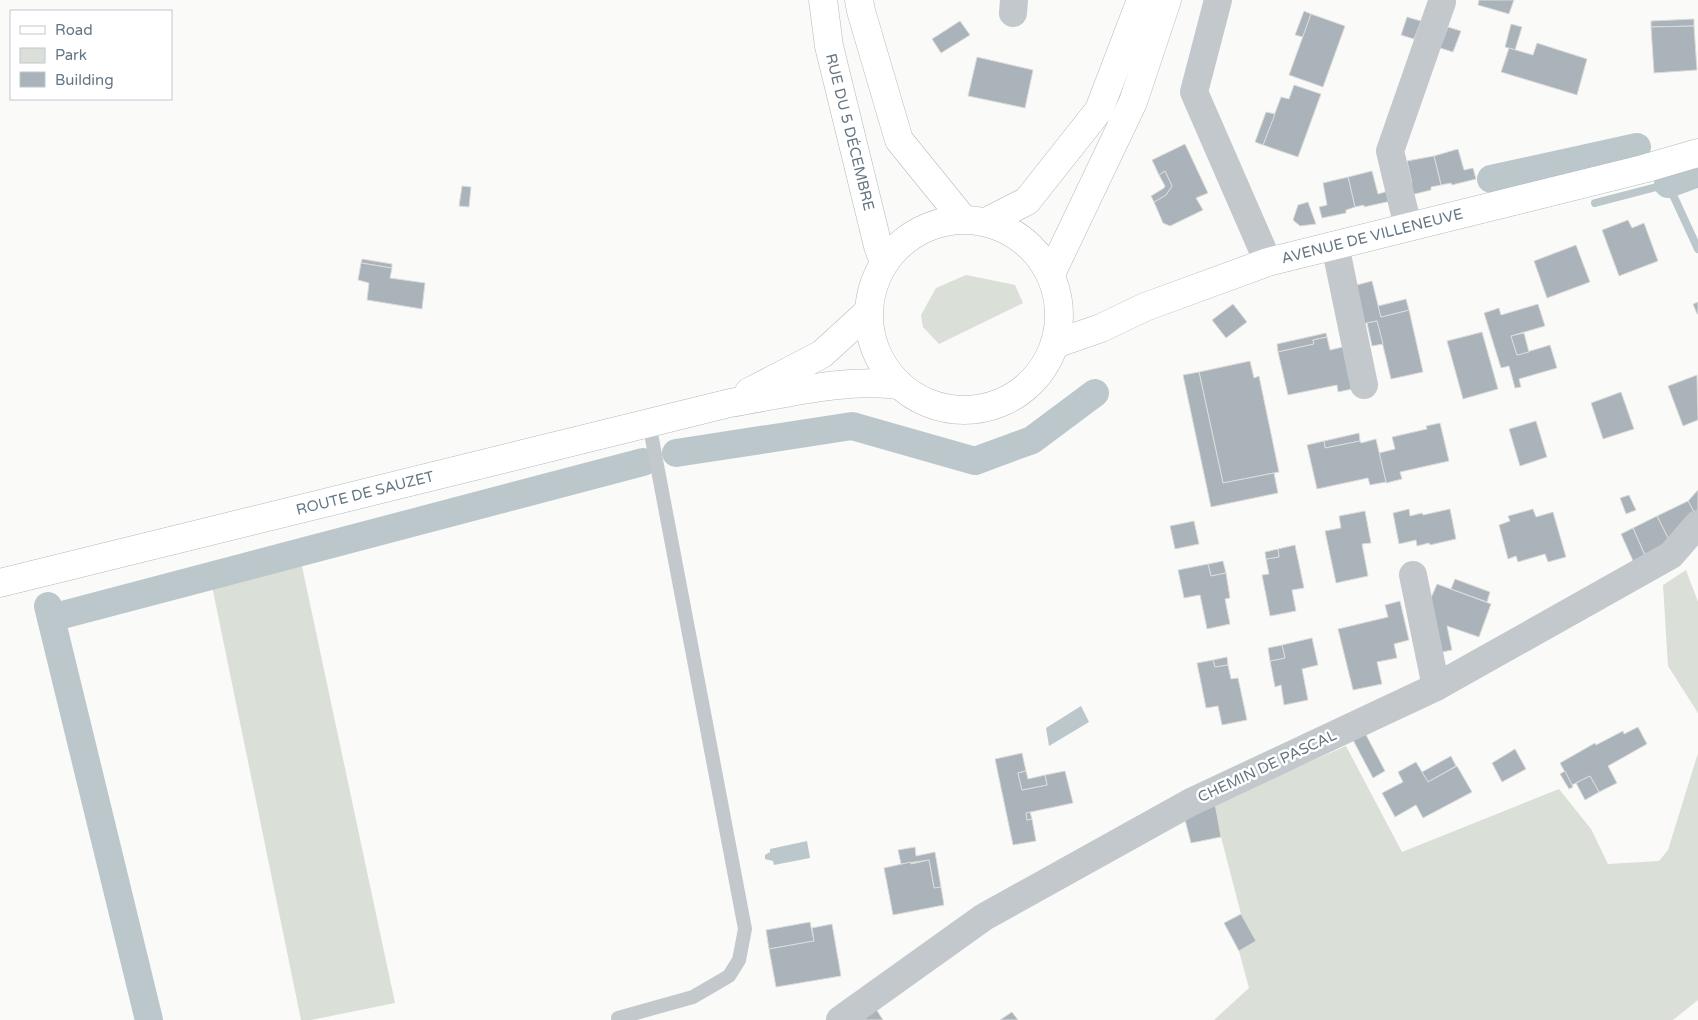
<svg xmlns="http://www.w3.org/2000/svg" width="1698" height="1020" viewBox="0 0 1698 1020" font-family="'Varela Round',sans-serif">
<rect width="100%" height="100%" fill="#fafaf8"/>
<g fill="#dadfd7">
<path d="M966,275l49,10 8,18 -84,41 -16,-17 -2,-12 15,-27z"/>
<path d="M300,557l95,446 -84,17h-10l-89,-434z"/>
<path d="M1686,570l12,32v111l-30,-47 -5,-81z"/>
<path d="M1346,746l56,106 157,-63 32,40 17,35 51,-3 9,-11 30,-97v247l-25,20h-459l35,-32 -10,-37 16,-10 -14,-27 -20,-77 -6,-34z"/>
</g>
<g fill="#bbc7cb">
<path d="M1081,706l8,16 -40,24 -3,-18z"/>
<path d="M807,841l3,17 -36,7 -1,-4 -8,-2v-4l5,-3v-3z"/>
</g>
<g fill="none" stroke-linecap="round" stroke-linejoin="round">
<path stroke="#bbc7cb" stroke-width="8" d="M1595,203l73,-19 30,65"/>
<g stroke="#bbc7cb" stroke-width="28">
<path d="M1491,179l146,-32"/>
<path d="M1668,184l30,-11"/>
<path d="M676,453l176,-27 123,35 57,-21 63,-47"/>
<path d="M48,606l101,414"/>
<path d="M51,618l592,-156"/>
</g>
</g>
<g fill="#aab3b9" stroke="#dcdcda">
<path d="M1479,0h35l-5,14 -31,-9z"/>
<path d="M1304,11l7,3 -8,23 -8,-2z"/>
<path d="M1311,14l34,12 -22,61 -34,-12z"/>
<path d="M1407,17l14,4 -7,18 -13,-4z"/>
<path d="M1694,19v7l-43,1v-6z"/>
<path d="M960,21l10,14 -29,18 -9,-14z"/>
<path d="M1511,24l11,3 -7,23 -10,-3z"/>
<path d="M1694,26l3,44 -43,3 -3,-46z"/>
<path d="M1448,27l13,4 -8,21 -13,-4z"/>
<path d="M1537,43l50,16 -10,36 -76,-23 8,-24 24,7z"/>
<path d="M977,57l56,13 -8,38 -57,-12z"/>
<path d="M1294,85l27,9 -23,63 -35,-12 18,-48 8,2z"/>
<path d="M1266,112l9,2 -12,31 -8,-3z"/>
<path d="M1185,144l23,49 -12,5 7,12 -33,16 -7,-3 -9,-21 12,-7 6,-9 -7,-15 -6,4 -7,-15z"/>
<path d="M1458,149l6,21 9,-2 3,11 -24,6 -1,-2 -10,2 -7,-29z"/>
<path d="M1434,156l7,29 -10,2v3l-24,6 -3,-11 8,-2 -5,-22z"/>
<path d="M1165,171l7,15 -6,9 -12,7 -3,-6 13,-8 1,-2 -6,-11z"/>
<path d="M1372,171l6,23 10,-3 3,10 -27,6v-2l-9,2 -7,-30z"/>
<path d="M1348,177l7,30 -9,3v3l-24,5 -3,-11 8,-2 -4,-22z"/>
<path d="M462,186l9,1 -2,20 -10,-1z"/>
<path d="M1308,202l8,22 -16,2 -7,-6 5,-15z"/>
<path d="M1628,220l4,8 12,-5 14,38 -39,15 -17,-46z"/>
<path d="M1576,245l14,37 -43,16 -13,-37z"/>
<path d="M362,259l30,5v4l-31,-5z"/>
<path d="M361,263l31,5 -2,10 35,5 -3,26 -55,-9 2,-17 -11,-3z"/>
<path d="M1372,281l9,36 28,-7 14,62 -32,7 -14,-58 -15,3 -9,-38z"/>
<path d="M1406,299l3,11 -28,7 -3,-11z"/>
<path d="M1698,302v12h-1l-4,-10z"/>
<path d="M1233,304l14,18 -21,16 -14,-18z"/>
<path d="M1538,304l7,22 -34,10 6,19 33,-10 7,23 -38,11 2,8 -6,1 -6,-22 -8,2 -17,-55 15,-5 2,7z"/>
<path d="M1377,321l6,23 -11,2 -5,-23z"/>
<path d="M1482,332l16,57 -35,10 -16,-58z"/>
<path d="M1326,333l1,4 -14,3 1,4 -36,8 -1,-8z"/>
<path d="M1524,333l5,19 -12,3 -6,-19z"/>
<path d="M1327,337l3,13 13,-3 9,42 -14,3 -1,-7 -49,10 -10,-43 36,-8 -1,-4z"/>
<path d="M1250,361l4,17 5,-2 20,96 -56,11 -24,-111z"/>
<path d="M1199,372l24,111 51,-10 4,20 -67,14 -28,-132z"/>
<path d="M1697,375l1,45 -15,6 -15,-40z"/>
<path d="M1621,392l13,37 -31,10 -12,-36z"/>
<path d="M1536,421l11,36 -27,9 -11,-37z"/>
<path d="M1440,423l9,38 -49,11 2,7 -16,4 -7,-30 16,-4 -3,-12 35,-8 -1,-3z"/>
<path d="M1359,433l1,8 -35,7 -1,-7z"/>
<path d="M1376,439l10,43 -16,3 -2,-7 -51,11 -10,-44 17,-4 1,7 35,-7 1,2z"/>
<path d="M1698,490v21l-3,3 -7,-13z"/>
<path d="M1629,495l7,15 -10,4 -6,-16z"/>
<path d="M1688,501l7,13 -25,28 -13,-26z"/>
<path d="M1409,509l1,7 12,-3 1,2 27,-6 6,30 -26,6 -1,-2 -12,3 -1,-6 -17,4 -6,-31z"/>
<path d="M1533,509l3,8 17,-5 13,45 -18,5 -3,-8 -27,8 -2,-6 -8,3 -9,-34 11,-4 -2,-5z"/>
<path d="M1365,511l6,32 -9,1 6,32 -32,7 -11,-52 16,-3 -2,-12z"/>
<path d="M1657,516l13,26 -25,13 -12,-27z"/>
<path d="M1194,521l5,23 -24,5 -5,-23z"/>
<path d="M1633,528l13,30 -12,5 -13,-29z"/>
<path d="M1295,545l9,43 -12,2 4,21 -26,5 -8,-41 7,-1 -3,-15 13,-2 -1,-8z"/>
<path d="M1278,549l1,8 -13,2 -1,-7z"/>
<path d="M1223,561l3,12 -15,3 -3,-12z"/>
<path d="M1208,564l3,12 15,-3 4,25 -5,1 5,25 -23,5 -7,-34 -16,3 -6,-28z"/>
<path d="M1455,579l35,13 -3,10 -36,-13z"/>
<path d="M1437,584l54,20 -12,33 -32,-11 5,24 -15,3 -6,-55z"/>
<path d="M1400,601l9,39 -15,4 3,14 -20,4 5,22 -29,6 -15,-61 50,-12 -3,-12z"/>
<path d="M1312,638l6,27 -16,4 6,31 -24,5 -3,-20 -6,2 -5,-26 15,-3 -3,-13z"/>
<path d="M1282,645l3,13 -15,3 -2,-13z"/>
<path d="M1227,657l1,8 -13,2 -2,-7z"/>
<path d="M1213,660l2,7 13,-2 3,14 7,-1 9,42 -25,5 -4,-19 -12,2 -9,-45z"/>
<path d="M1638,727l9,17 -39,22 9,17 -18,9 -9,-16 -18,9 -12,-22 35,-20 1,2 27,-14 1,3z"/>
<path d="M1365,733l20,38 -12,7 -20,-38z"/>
<path d="M1515,749l11,20 -24,13 -10,-19z"/>
<path d="M1022,753l4,18 -8,2 4,17 25,-5 -2,-10 20,-4 8,32 -47,10 1,7 5,-1 4,22 -23,4 -18,-86z"/>
<path d="M1451,756l5,10 -28,16 -6,-10z"/>
<path d="M1416,762l12,20 29,-16 15,26 -49,26 -7,-13 -21,12 -13,-24 21,-11 -5,-10z"/>
<path d="M1026,771l2,8 17,-4 2,10 -25,5 -4,-17z"/>
<path d="M1565,771l8,16 -4,2 -9,-15z"/>
<path d="M1590,776l9,16 -14,8 -9,-17z"/>
<path d="M1215,803l6,34 -30,6 -6,-23z"/>
<path d="M1030,812l2,7 -5,1 -1,-7z"/>
<path d="M915,847l1,9 19,-4 6,35 -7,1 -5,-28 -28,4 -3,-14z"/>
<path d="M929,860l5,28 7,-1 3,18 -51,10 -9,-47 27,-6v2z"/>
<path d="M1241,914l15,27 -17,10 -15,-28z"/>
<path d="M810,922l4,19 -45,8 -3,-19z"/>
<path d="M832,924l9,52 -65,11 -7,-38 45,-8 -2,-13z"/>
<path d="M876,1009l7,11h-18l-2,-2z"/>
<path d="M1012,1012l6,8h-18z"/>
</g>
<g fill="none" stroke-linecap="round" stroke-linejoin="round">
<g stroke="#b3babf" stroke-width="29">
<g id="secondary">
<path d="M823,0l6,46 49,200 6,16"/>
<path d="M859,0l2,11 38,129 64,79"/>
<circle cx="964" cy="315" r="95"/>
<path d="M986,222l41,-21 72,-91 42,-110"/>
<path d="M1051,274l82,-172 34,-102"/>
<path d="M1055,344l46,-16 44,-21 123,-45 375,-93 55,-16"/>
<path d="M749,392l73,-38 46,-42"/>
<path d="M0,583l730,-180c55,-9 113,-25 169,-18"/>
</g>
</g>
<path stroke="#c3c8cc" stroke-width="14" d="M618,1018l75,-21 36,-21 10,-16 6,-31 -96,-506"/>
<g stroke="#c3c8cc" stroke-width="28">
<path d="M1218,0l-24,92 74,170"/>
<path d="M1013,13l1,-13"/>
<path d="M1408,227l-18,-76 52,-149"/>
<path d="M1335,245l29,140"/>
<path d="M1413,575l23,112"/>
<path d="M840,1020l144,-103 207,-115 245,-115 235,-132 27,-31"/>
</g>
<use href="#secondary" stroke="#fff" stroke-width="28"/>
</g>
<g text-anchor="middle" stroke-width="5" stroke-linejoin="round" paint-order="stroke">
<g font-size="15" fill="#657683" stroke="#fff">
<text transform="translate(850 132) rotate(76)" y="5">RUE DU 5 DÉCEMBRE</text>
<text transform="translate(1372 236) rotate(-14)" y="5">AVENUE DE VILLENEUVE</text>
<text transform="translate(365 493) rotate(-14)" y="5">ROUTE DE SAUZET</text>
<text transform="translate(1267 766) rotate(-25)" y="5">CHEMIN DE PASCAL</text>
</g>
</g>
<rect x="10" y="10" width="162" height="90" fill="#ffffff" stroke="#c1c8cd"/>
<rect x="20" y="26" width="25" height="8" fill="#ffffff" stroke="#c1c8cd"/>
<text x="55" y="35" font-size="15" fill="#657683">Road</text>
<rect x="20" y="48" width="25" height="15" fill="#dadfd7" stroke="#c1c8cd"/>
<text x="55" y="60" font-size="15" fill="#657683">Park</text>
<rect x="20" y="72" width="25" height="15" fill="#aab3b9" stroke="#c1c8cd"/>
<text x="55" y="85" font-size="15" fill="#657683">Building</text>
</svg>
